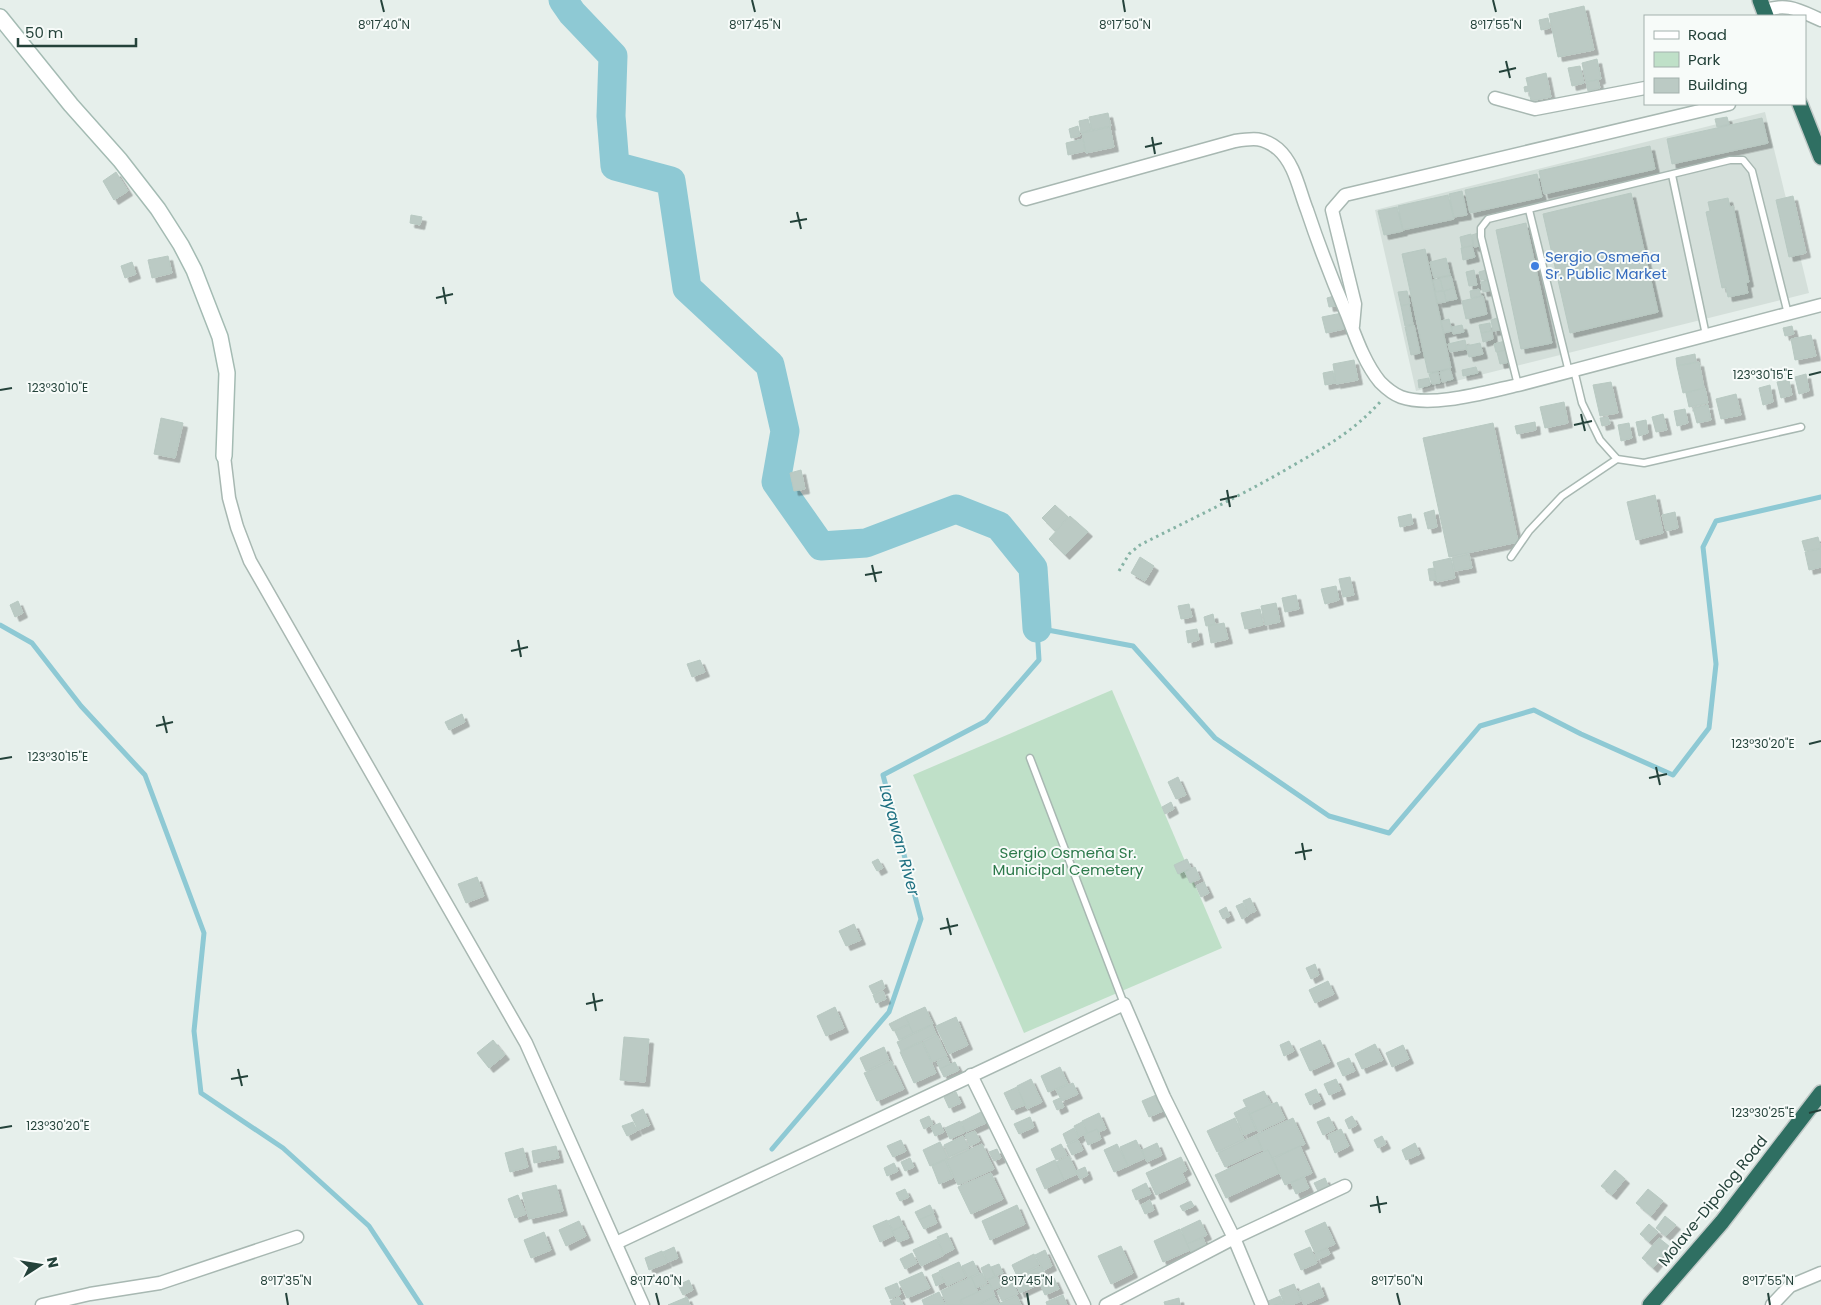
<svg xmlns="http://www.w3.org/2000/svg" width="1821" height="1305" viewBox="0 0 1821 1305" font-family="Poppins,sans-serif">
<defs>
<filter id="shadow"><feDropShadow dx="4.5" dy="4.5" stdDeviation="0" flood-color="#0004"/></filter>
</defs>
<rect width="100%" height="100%" fill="#e6efeb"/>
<path fill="#d4dfda" d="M1765,112l44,181 -393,98 -41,-181z"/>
<path fill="#bfe0c8" d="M1112,690l110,258 -198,85 -111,-258z"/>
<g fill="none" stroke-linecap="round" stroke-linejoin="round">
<g stroke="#8ec9d4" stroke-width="5">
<path d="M0,625l32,18 49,63 64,69 59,158 -10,98 7,62 82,55 86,78 52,79"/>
<path d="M772,1149l117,-137 32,-93 -38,-144 103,-54 53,-61 -2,-32 96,18 82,92 114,78 60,17 91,-107 54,-16 47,24 92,41 36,-47 7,-64 -13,-117 13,-26 105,-24"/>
</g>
<path stroke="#8ec9d4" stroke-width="29" d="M563,0l9,13 41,43 -2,60 4,50 56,15 16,107 83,77 15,66 -9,51 45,64 45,-3 90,-34 43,17 34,42 4,60"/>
</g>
<g fill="#bbcac4" stroke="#b8c9c2" filter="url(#shadow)">
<path d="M1584,6l10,44 -36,7 -9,-43z"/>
<path d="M1548,18l2,10 -9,2 -2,-10z"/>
<path d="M1597,59l4,20 -15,3 -4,-19z"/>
<path d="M1580,66l4,17 -12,3 -4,-18z"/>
<path d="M1546,73l5,24 -20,4 -2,-10 -4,1 -1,-5 4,-1 -2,-8z"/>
<path d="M1598,80l2,8 -12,3 -2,-9z"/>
<path d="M1108,113l3,13 -19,4 -3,-13z"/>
<path d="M1727,117l2,7 -12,3 -2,-8z"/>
<path d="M1762,118l6,25 -96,21 -5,-25z"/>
<path d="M1088,119l3,11 -10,3 -2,-12z"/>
<path d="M1078,126l2,10 -9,2 -2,-9z"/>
<path d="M1110,127l4,20 -28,6 -4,-20z"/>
<path d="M1083,139l2,12 -17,4 -2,-12z"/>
<path d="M1650,146l5,23 -111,25 -5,-23z"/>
<path d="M116,172l12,19 -14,9 -11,-19z"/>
<path d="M1537,174l5,23 -72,16 -5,-23z"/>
<path d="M1462,191l5,24 -13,2 -5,-23z"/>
<path d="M1631,193l27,119 -88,21 -27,-119z"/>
<path d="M1448,195l6,24 -51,11 -5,-24z"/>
<path d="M1793,196l13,57 -17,4 -13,-57z"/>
<path d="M1728,198l2,9 3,-1 16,76 -3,1 2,10 -20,4 -2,-10 -4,1 -16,-76 4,-1 -2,-9z"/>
<path d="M1397,207l6,24 -19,4 -6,-24z"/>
<path d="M411,215l11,2 -2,8 -10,-2z"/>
<path d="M1526,223l26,120 -31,6 -25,-119z"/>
<path d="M1478,233l3,13 -7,1 -2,-12z"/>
<path d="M1471,234l2,11 -11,3 -2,-11z"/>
<path d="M1472,246l3,11 -12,3 -2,-12z"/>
<path d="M1425,249l26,119 -23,5 -26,-119z"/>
<path d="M168,256l4,17 -20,5 -4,-18z"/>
<path d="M1446,258l4,17 -16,3 -4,-16z"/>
<path d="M132,262l4,12 -11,4 -4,-12z"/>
<path d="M1474,270l3,15 -8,1 -3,-14z"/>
<path d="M1486,270l2,9 -7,1 -2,-8z"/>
<path d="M1451,276l3,12 -11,3 -3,-13z"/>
<path d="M1440,279l3,11 -7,2 -3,-12z"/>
<path d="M1490,280l2,10 -9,2 -2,-10z"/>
<path d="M1454,288l3,11 -11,2 -2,-10z"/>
<path d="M1479,289l2,7 -10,2 -1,-7z"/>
<path d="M1407,291l3,13 -9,2 -3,-14z"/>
<path d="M1444,291l2,11 -8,1 -3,-11z"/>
<path d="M1334,296l2,10 -7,1 -2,-9z"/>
<path d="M1483,296l4,18 -21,5 -4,-18z"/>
<path d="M1409,304l4,20 -8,2 -4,-20z"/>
<path d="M1342,313l2,16 -18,4 -4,-16z"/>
<path d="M1497,318l3,12 -7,1 -2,-11z"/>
<path d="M1449,319l3,12 -8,2 -3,-12z"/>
<path d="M1490,323l1,8 -10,2 -2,-8z"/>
<path d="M1414,325l6,28 -9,2 -6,-28z"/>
<path d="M1462,325l2,7 -11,2 -1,-7z"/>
<path d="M1792,326l2,8 -9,2 -2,-8z"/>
<path d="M1492,331l1,8 -10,3 -2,-9z"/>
<path d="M1811,335l5,21 -21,4 -4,-21z"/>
<path d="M1465,340l2,9 -17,3 -2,-8z"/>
<path d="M1505,341l2,9 -11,2 -2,-8z"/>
<path d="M1480,343l3,11 -14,3 -3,-11z"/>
<path d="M1507,350l3,12 -10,2 -3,-12z"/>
<path d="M1695,354l1,8 -19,4 -1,-8z"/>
<path d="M1354,360l4,20 -22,4 -3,-20z"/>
<path d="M1699,362l5,26 -21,5 -6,-27z"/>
<path d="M1476,367l2,6 -15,3 -1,-6z"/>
<path d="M1450,369l3,10 -11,3 -2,-10z"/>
<path d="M1333,371l2,12 -10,2 -2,-12z"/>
<path d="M1438,372l2,11 -8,1 -3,-10z"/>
<path d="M1806,374l3,17 -10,3 -4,-17z"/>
<path d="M1429,378l1,7 -11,3 -1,-8z"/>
<path d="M1789,380l3,15 -11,3 -4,-16z"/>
<path d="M1611,382l7,31 -18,3 -7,-31z"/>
<path d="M1770,385l3,17 -10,3 -4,-17z"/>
<path d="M1705,388l3,15 -19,4 -3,-14z"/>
<path d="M1736,394l5,21 -20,4 -5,-20z"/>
<path d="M1564,402l4,21 -23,5 -5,-21z"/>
<path d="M1708,405l3,15 -14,3 -4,-15z"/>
<path d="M1685,409l3,14 -11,3 -3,-15z"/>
<path d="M1663,414l4,16 -11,2 -4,-15z"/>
<path d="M1608,417l2,7 -8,2 -2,-8z"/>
<path d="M161,418l22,5 -8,35 -21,-4z"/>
<path d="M1646,420l2,13 -9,3 -3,-14z"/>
<path d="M1535,422l1,8 -19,4 -2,-8z"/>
<path d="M1493,423l25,119 -69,15 -26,-119z"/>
<path d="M1629,423l3,15 -11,3 -3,-16z"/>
<path d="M801,470l4,19 -11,2 -4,-18z"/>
<path d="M1655,495l8,38 -27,7 -9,-38z"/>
<path d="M1055,505l13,12 -13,14 -13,-13z"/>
<path d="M1434,510l3,17 -9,2 -4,-16z"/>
<path d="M1675,512l3,16 -12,3 -4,-16z"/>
<path d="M1411,514l2,10 -13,3 -2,-10z"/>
<path d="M1070,516l18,16 -23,23 -16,-16z"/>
<path d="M1818,537l3,11 -16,3 -3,-10z"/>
<path d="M1821,549v18l-12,3 -4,-18z"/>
<path d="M1469,554l3,14 -17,3 -3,-13z"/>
<path d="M1140,557l14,9 -9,15 -14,-8z"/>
<path d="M1451,558l4,20 -18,4 -4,-20z"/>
<path d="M1434,568l2,12 -6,1 -2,-12z"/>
<path d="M1350,577l4,18 -11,2 -4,-18z"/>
<path d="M1336,586l3,14 -14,4 -4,-15z"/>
<path d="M1296,595l3,14 -14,3 -3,-14z"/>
<path d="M18,601l5,12 -8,4 -5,-12z"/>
<path d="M1276,603l4,19 -15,3 -4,-19z"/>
<path d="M1189,604l3,13 -11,2 -3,-13z"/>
<path d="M1260,609l3,16 -18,4 -4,-16z"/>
<path d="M1213,614l2,10 -9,2 -2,-9z"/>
<path d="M1224,623l4,16 -17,4 -3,-17z"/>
<path d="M1197,629l2,11 -11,3 -2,-12z"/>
<path d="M700,660l5,12 -13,5 -5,-13z"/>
<path d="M462,714l3,8 -16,8 -4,-8z"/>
<path d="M1178,777l8,18 -10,4 -8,-17z"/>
<path d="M1171,802l3,7 -9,5 -3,-7z"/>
<path d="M878,859l5,9 -6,3 -5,-9z"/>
<path d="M1187,859l4,9 -13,6 -4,-9z"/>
<path d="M1195,867l5,12 -10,4 -5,-11z"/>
<path d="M477,877l7,19 -18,7 -8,-19z"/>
<path d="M1204,882l5,11 -8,4 -5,-11z"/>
<path d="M1250,898l6,13 -7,3 -6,-13z"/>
<path d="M1243,903l6,12 -7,4 -6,-13z"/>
<path d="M1226,907l4,9 -7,3 -4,-8z"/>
<path d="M854,924l7,16 -15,6 -7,-15z"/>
<path d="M1315,964l4,11 -8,4 -5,-11z"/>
<path d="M882,980l3,8 -12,6 -4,-8z"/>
<path d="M1328,981l6,13 -19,9 -6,-13z"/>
<path d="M883,991l3,8 -10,4 -3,-8z"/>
<path d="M835,1007l9,21 -18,8 -9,-20z"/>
<path d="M925,1007l8,17 -20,9 -8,-17z"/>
<path d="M905,1016l4,8 -16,7 -4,-7z"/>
<path d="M956,1017l12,28 -19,9 -13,-28z"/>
<path d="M909,1025l4,8 -14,7 -4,-9z"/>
<path d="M932,1025l4,9 -35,17 -4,-9z"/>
<path d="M937,1035l10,21 -15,6 -9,-20z"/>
<path d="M624,1037l25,2 -4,43 -25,-2z"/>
<path d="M493,1040l12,15 -16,13 -12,-15z"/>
<path d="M1320,1040l10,22 -20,9 -10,-22z"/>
<path d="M1289,1041l5,10 -10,5 -4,-11z"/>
<path d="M922,1042l14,31 -22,10 -14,-31z"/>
<path d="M1375,1044l8,16 -21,9 -7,-15z"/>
<path d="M1403,1045l6,14 -17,8 -6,-14z"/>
<path d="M884,1047l5,13 -23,11 -6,-13z"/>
<path d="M947,1057l3,7 -10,5 -3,-7z"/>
<path d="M1349,1058l6,13 -12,5 -6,-13z"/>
<path d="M891,1061l13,28 -27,12 -13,-28z"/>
<path d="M955,1062l4,8 -15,7 -4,-8z"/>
<path d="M1060,1067l8,17 -20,8 -7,-16z"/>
<path d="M1031,1079l11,23 -15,7 -10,-23z"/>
<path d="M1336,1079l5,11 -12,5 -5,-11z"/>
<path d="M1073,1083l5,11 -16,7 -6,-11z"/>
<path d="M1017,1087l8,18 -13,5 -8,-17z"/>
<path d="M1316,1089l5,11 -11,5 -5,-11z"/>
<path d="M1264,1091l7,13 -21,10 -7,-14z"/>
<path d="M956,1092l5,11 -12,5 -5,-11z"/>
<path d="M1156,1095l7,16 -14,6 -7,-16z"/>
<path d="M1060,1098l4,9 -7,3 -4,-9z"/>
<path d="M1277,1102l8,17 -27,13 -8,-18z"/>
<path d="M1246,1107l10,23 -12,5 -10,-22z"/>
<path d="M643,1109l7,16 -12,5 -7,-15z"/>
<path d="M981,1112l5,11 -20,9 -5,-10z"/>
<path d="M1099,1113l7,16 -7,3 -2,-3 -9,4 -6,-12z"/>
<path d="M929,1116l4,8 -9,5 -4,-9z"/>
<path d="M1352,1116l5,9 -8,4 -4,-9z"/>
<path d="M1030,1117l4,10 -15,7 -5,-10z"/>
<path d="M1329,1117l6,12 -12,6 -6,-13z"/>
<path d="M1235,1118l9,21 -27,13 -10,-21z"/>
<path d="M1293,1118l12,26 -33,14 -4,-8 -4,2 -8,-17z"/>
<path d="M960,1121l5,11 -15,7 -5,-11z"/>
<path d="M633,1122l4,9 -10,5 -5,-10z"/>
<path d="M1082,1122l5,11 -8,4 -5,-11z"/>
<path d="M940,1123l4,9 -9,4 -4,-9z"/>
<path d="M1074,1128l5,10 -12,6 -4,-10z"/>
<path d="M1097,1129l4,10 -13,6 -4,-10z"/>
<path d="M1341,1129l8,17 -14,7 -7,-18z"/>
<path d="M975,1131l5,10 -10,5 -5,-11z"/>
<path d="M1256,1135l6,15 -37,17 -7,-14z"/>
<path d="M963,1136l6,12 -20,9 -5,-12z"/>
<path d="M1382,1136l4,8 -8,4 -4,-8z"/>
<path d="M901,1140l5,11 -13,6 -6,-11z"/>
<path d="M1078,1140l5,10 -11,5 -5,-10z"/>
<path d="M1136,1140l9,18 -17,8 -8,-19z"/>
<path d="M940,1142l8,16 -18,8 -7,-16z"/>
<path d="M1157,1143l5,12 -15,7 -5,-12z"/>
<path d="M1415,1143l5,11 -14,6 -4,-10z"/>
<path d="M982,1144l12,25 -36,16 -12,-25z"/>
<path d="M1061,1144l6,11 -11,5 -5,-11z"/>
<path d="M1117,1144l11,22 -14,6 -10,-22z"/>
<path d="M556,1146l3,12 -25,5 -2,-12z"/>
<path d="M1300,1146l12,27 -27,12 -12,-26z"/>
<path d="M523,1148l5,19 -18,5 -5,-19z"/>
<path d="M997,1149l4,9 -7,3 -5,-9z"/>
<path d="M1268,1150l11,23 -53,25 -11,-23z"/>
<path d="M1069,1156l8,18 -13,6 -8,-18z"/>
<path d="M1181,1157l6,13 -5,3 4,8 -30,14 -10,-22z"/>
<path d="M910,1158l4,9 -9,4 -4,-9z"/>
<path d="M945,1160l8,18 -14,6 -7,-18z"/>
<path d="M1055,1160l9,20 -19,9 -9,-20z"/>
<path d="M894,1163l4,8 -11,5 -3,-8z"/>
<path d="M1085,1167l3,8 -8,4 -4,-8z"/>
<path d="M1615,1170l10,9 -13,16 -11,-9z"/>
<path d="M991,1173l12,26 -32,15 -13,-27z"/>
<path d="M1304,1177l5,11 -13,6 -5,-11z"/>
<path d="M1325,1178l4,10 -10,5 -5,-10z"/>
<path d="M1146,1183l5,11 -15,6 -4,-10z"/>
<path d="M556,1185l7,26 -34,8 -7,-26z"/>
<path d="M905,1189l4,8 -9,4 -4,-8z"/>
<path d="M1648,1189l15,12 -12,15 -15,-13z"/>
<path d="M518,1195l8,19 -11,4 -7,-19z"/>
<path d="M1150,1200l4,10 -9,4 -4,-9z"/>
<path d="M1191,1201l3,5 -11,5 -3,-5z"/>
<path d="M930,1205l4,8 -15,7 -4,-8z"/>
<path d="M1017,1205l8,19 -35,16 -8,-19z"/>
<path d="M933,1214l4,9 -13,6 -5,-9z"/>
<path d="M899,1216l4,10 -10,4 -5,-9z"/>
<path d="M1665,1216l11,9 -10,11 -10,-8z"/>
<path d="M887,1220l7,15 -14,7 -7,-16z"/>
<path d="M1200,1220l7,15 -20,9 -6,-15z"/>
<path d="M579,1221l7,15 -20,10 -7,-16z"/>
<path d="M1325,1222l10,22 -20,9 -10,-22z"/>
<path d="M1649,1224l9,8 -9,10 -9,-8z"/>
<path d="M904,1226l5,12 -11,4 -6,-11z"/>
<path d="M1180,1229l10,21 -27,12 -9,-21z"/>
<path d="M544,1232l7,18 -20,8 -7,-18z"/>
<path d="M947,1233l7,16 -10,5 -7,-17z"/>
<path d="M1203,1238l3,7 -15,7 -4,-8z"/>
<path d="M1659,1238l11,9 -17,21 -11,-10z"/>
<path d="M937,1239l7,16 -23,11 -8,-16z"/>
<path d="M1121,1246l12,27 -22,11 -13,-28z"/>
<path d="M674,1247l4,11 -10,4 -5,-10z"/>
<path d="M1310,1247l7,16 -16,7 -7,-16z"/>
<path d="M1327,1248l3,6 -13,6 -2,-6z"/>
<path d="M1045,1250l7,16 -8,4 -9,-15z"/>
<path d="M662,1251l5,12 -18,7 -4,-12z"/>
<path d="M912,1253l5,10 -12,6 -5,-10z"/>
<path d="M1034,1254l5,11 -22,11 -5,-11z"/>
<path d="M973,1261l6,12 -11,5 -6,-12z"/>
<path d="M959,1262l7,15 -19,9 -8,-15z"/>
<path d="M989,1264l6,12 -9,4 -5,-12z"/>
<path d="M999,1264l4,9 -8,3 -4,-9z"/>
<path d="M1041,1266l7,14 -28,13 -6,-15z"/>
<path d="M922,1272l8,16 -23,10 -8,-16z"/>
<path d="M939,1272l5,10 -8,4 -4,-11z"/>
<path d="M982,1273l5,10 -11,5 -5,-10z"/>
<path d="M997,1276l5,10 -9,4 -5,-10z"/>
<path d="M971,1277l7,15 -18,8 2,5h-15l-6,-14z"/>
<path d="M1054,1278l5,11 -14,6 -5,-11z"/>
<path d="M689,1280l4,10 -10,5 -5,-10z"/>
<path d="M897,1283l4,11 -11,5 -5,-11z"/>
<path d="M1013,1283l5,11 -16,7 -5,-10z"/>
<path d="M1319,1283l5,13 -20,9 -6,-13z"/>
<path d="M990,1284l5,12 -19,9h-13l-2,-5 21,-10 -2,-2z"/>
<path d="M1294,1284l7,17 -9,4h-7l-6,-15z"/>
<path d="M939,1292l6,13h-21l-2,-5z"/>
<path d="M1063,1295l4,10h-20l-1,-3z"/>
<path d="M1017,1296l4,9h-21v-2z"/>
<path d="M1280,1296l4,8 -16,1 -2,-3z"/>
<path d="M687,1297l3,8h-22z"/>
<path d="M899,1297l4,8h-11l-2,-4z"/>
<path d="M995,1297l4,8h-21z"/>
<path d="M1179,1298l1,7h-15l-1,-3z"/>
</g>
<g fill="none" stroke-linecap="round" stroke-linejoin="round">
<g stroke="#a8b8b2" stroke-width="9">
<g id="lane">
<path d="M1672,175l34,160"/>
<path d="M1529,210l40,162"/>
<path d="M1574,370l8,33 18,37 17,19 27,4 157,-36"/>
<path d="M1518,385l-37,-148v-9l7,-9 242,-59h13l9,11 36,143"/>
<path d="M1511,557l18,-26 33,-35 55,-37"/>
<path d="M1030,758l94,246"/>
</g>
</g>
<g stroke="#a8b8b2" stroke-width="15">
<g id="street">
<path d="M1764,11c23,-9 36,0 57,9"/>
<path d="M1495,98l40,11 110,-21"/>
<path d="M1026,199l209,-58c19,-3 28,-4 43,8 17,15 21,41 29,61 12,36 26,72 41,107 8,21 17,47 32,65 6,6 13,12 21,15 31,11 85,-5 117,-12l303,-80"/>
<path d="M1353,326l2,-22 -23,-94 13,-15 384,-91"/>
<path d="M224,456l5,42 8,29 13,34 276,482 117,262"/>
<path d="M971,1075l113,230"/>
<path d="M616,1243l508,-239 40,93 70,141 28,67"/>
<path d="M42,1305l48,-11 70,-11 137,-46"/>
<path d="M1106,1305l128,-67 111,-52"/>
<path d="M1772,1305l18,-19 31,-13"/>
</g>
</g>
<g stroke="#a4bbb3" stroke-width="18">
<path id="secondary" d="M0,17l71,88 49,55 38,49 23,36 13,25 26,67 7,36 -3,83"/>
</g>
<g stroke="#c2cac8" stroke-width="18">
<g id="highway">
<path d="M1760,0l6,16"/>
<path d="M1800,104l21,53"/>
<path d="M1650,1305l72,-83 99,-129"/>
</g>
</g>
<path stroke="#86b3a5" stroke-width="3" stroke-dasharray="2.5 4" stroke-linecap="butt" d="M1119,571l10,-17 11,-9c51,-26 103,-50 152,-79 35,-20 62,-35 89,-65"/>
<use href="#lane" stroke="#fff" stroke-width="6"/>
<use href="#street" stroke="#fff" stroke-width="12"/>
<use href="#secondary" stroke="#fff" stroke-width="15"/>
<use href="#highway" stroke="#2f6f62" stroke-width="15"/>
</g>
<path fill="none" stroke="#24423a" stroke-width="2" d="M381,0l3,12M752,0l3,12M1123,0l2,12M1493,0l3,12M1506,61l4,17M1499,72l17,-4M1152,137l3,17M1145,147l17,-4M797,212l4,17M790,222l17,-3M443,287l3,17M436,298l17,-4M1809,375l12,-3M0,390l12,-2M1581,414l4,17M1574,425l18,-4M1227,490l3,17M1220,500l17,-4M872,565l4,17M865,575l17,-3M518,640l3,17M511,651l17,-4M163,716l4,17M156,726l17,-4M1809,744l12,-3M0,759l12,-2M1656,767l4,18M1649,778l18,-4M1302,843l3,17M1295,853l17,-3M947,918l4,17M940,929l18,-4M593,993l3,18M586,1004l17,-4M238,1069l4,17M231,1079l17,-3M1809,1113l12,-3M0,1128l12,-2M1377,1196l3,17M1370,1206l17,-3M286,1293l2,12M656,1293l3,12M1027,1293l2,12M1397,1293l3,12M1768,1293l2,12"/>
<circle fill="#3f7fe0" stroke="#f7fbf9" stroke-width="2" cx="1535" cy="266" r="5"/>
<g text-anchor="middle" stroke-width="4" stroke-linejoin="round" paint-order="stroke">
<g font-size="15" fill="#366cbe" stroke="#f7fbf9" text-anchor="start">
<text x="1545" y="262">Sergio Osmeña<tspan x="1545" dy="17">Sr. Public Market</tspan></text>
</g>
<g font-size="15" fill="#2d7a4b" stroke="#f7fbf9">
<text x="1068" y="858">Sergio Osmeña Sr.<tspan x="1068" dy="17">Municipal Cemetery</tspan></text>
</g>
<g font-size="15" fill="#24423a" stroke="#f7fbf9">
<text transform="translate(1713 1201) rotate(-51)" y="5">Molave-Dipolog Road</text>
</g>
<g font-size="16" font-style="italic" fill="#1c6f80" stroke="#f7fbf9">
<text transform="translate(900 840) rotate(75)" y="6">Layawan River</text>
</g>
</g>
<g font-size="12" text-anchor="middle" fill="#24423a" stroke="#f7fbf9" stroke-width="4" stroke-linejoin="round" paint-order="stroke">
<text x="384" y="29">8°17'40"N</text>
<text x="755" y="29">8°17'45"N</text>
<text x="1125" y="29">8°17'50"N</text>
<text x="1496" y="29">8°17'55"N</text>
<text x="1763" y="379">123°30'15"E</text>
<text x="58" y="392">123°30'10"E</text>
<text x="1763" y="748">123°30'20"E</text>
<text x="58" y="761">123°30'15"E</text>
<text x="1763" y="1117">123°30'25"E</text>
<text x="58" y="1130">123°30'20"E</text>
<text x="286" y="1285">8°17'35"N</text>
<text x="656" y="1285">8°17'40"N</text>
<text x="1027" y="1285">8°17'45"N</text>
<text x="1397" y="1285">8°17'50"N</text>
<text x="1768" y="1285">8°17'55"N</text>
</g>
<rect x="1644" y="15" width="162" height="90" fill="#f7fbf9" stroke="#a3b1ad"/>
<rect x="1654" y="31" width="25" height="8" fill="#ffffff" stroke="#a3b1ad"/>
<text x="1688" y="40" font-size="15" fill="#24423a">Road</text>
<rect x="1654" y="52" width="25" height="15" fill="#bfe0c8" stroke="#a3b1ad"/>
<text x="1688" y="65" font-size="15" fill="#24423a">Park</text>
<rect x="1654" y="78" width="25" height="15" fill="#bbcac4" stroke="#a3b1ad"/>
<text x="1688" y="90" font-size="15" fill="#24423a">Building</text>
<g transform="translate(40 1265) rotate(78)" stroke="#f7fbf9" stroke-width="4" paint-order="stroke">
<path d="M0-4L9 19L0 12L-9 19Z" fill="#24423a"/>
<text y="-8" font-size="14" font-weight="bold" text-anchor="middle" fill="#24423a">N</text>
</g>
<path d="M18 38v8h118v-8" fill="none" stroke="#24423a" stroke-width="2.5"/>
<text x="25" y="38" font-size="15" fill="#24423a" stroke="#f7fbf9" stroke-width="4" paint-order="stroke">50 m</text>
</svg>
